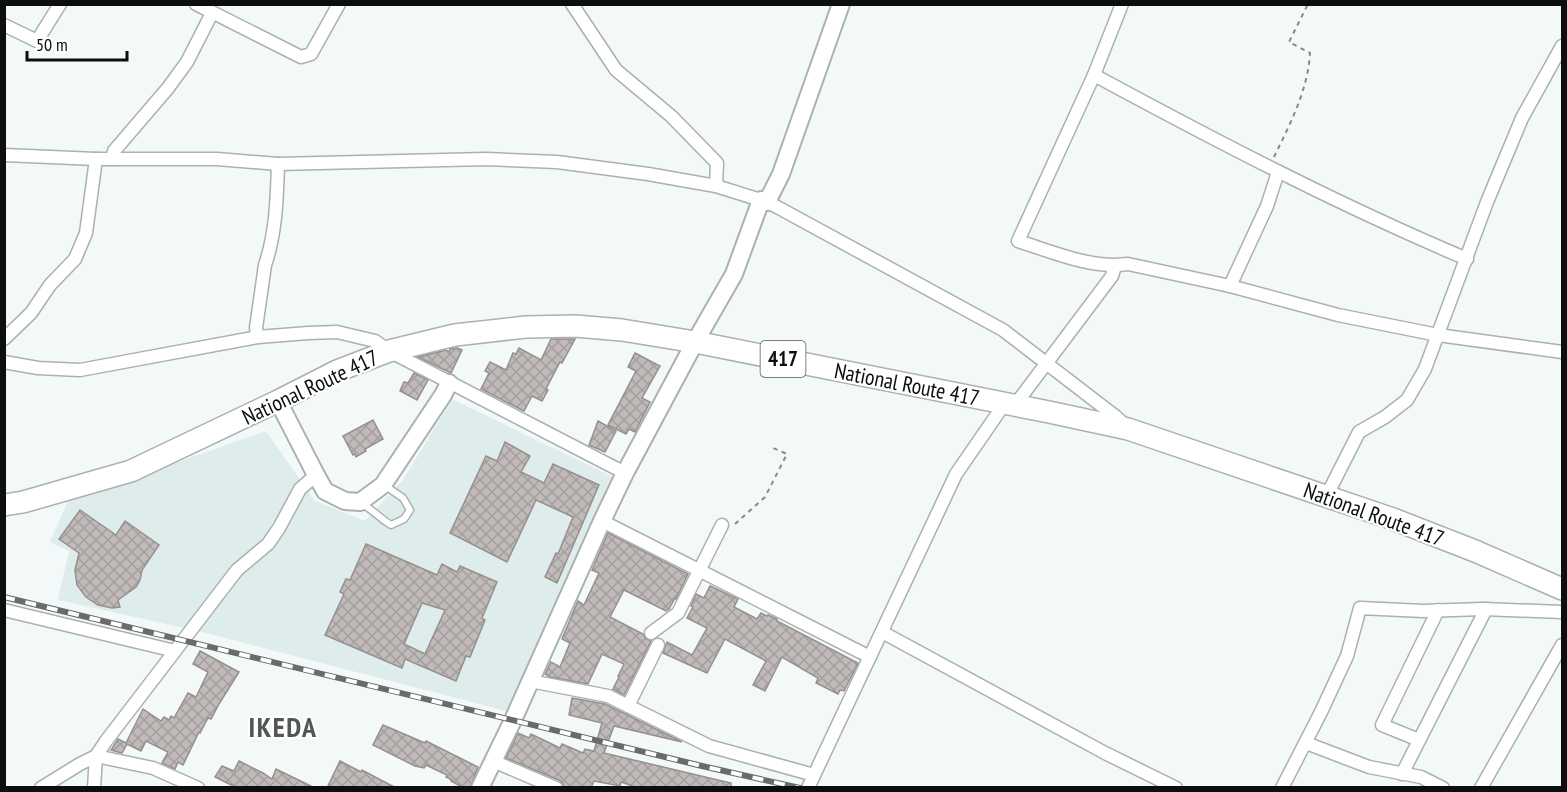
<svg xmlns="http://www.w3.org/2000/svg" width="1567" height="792" viewBox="0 0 1567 792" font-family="'PT Sans Narrow',sans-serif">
<defs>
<pattern id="building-cross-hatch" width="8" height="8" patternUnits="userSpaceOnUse" patternTransform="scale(1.5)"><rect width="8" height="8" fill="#c0bab9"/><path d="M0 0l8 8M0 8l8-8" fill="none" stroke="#a49f9e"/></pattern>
</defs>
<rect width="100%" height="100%" fill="#f3f9f8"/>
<path fill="#deedec" d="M452,399l161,78 -103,235 -308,-80 -144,-32 11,-49 -19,-9 18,-41 198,-70 49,70 50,20 38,-41z"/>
<g fill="url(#building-cross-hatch)" stroke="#95908f" stroke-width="1.5" fill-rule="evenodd">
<path d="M551,339h24l-13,24 -2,-1 -14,27 2,1 -6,11 -10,-5 -8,15 -43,-22 8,-16 -4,-2 5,-9 16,8 7,-17 3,1 3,-6 22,12z"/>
<path d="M457,348l5,2 -11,23 -33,-16 28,-7 3,2 1,-3z"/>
<path d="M635,353l25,13 -18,32 8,4 -15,30 -6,-3 -3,5 -18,-9 28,-54 -8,-4z"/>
<path d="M414,373l14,7 -11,20 -17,-9 4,-9 4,1z"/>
<path d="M373,420l10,19 -18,10 1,2 -10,6 -1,-3 -2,1 -10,-19z"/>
<path d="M598,421l18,10 -11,21 -16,-7z"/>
<path d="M505,442l25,14 -9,16 23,11 9,-19 46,21 -42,98 -12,-6 11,-24 2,1 15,-37 -37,-17 -29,62 -57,-29 36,-77 11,5z"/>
<path d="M80,510l36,25 9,-14 34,24 -17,25 -2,10 -4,7 -18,13 2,7 -8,1 -14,-3 -12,-8 -9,-12 -2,-15 4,-17 -20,-14z"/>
<path d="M608,533l80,41 -12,25 -1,-1 -6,11 -3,2 -42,-21 -14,27 33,17 2,4 6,3 -27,54 -11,-6 6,-12 -1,-1 6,-12 -22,-10 -14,30 -38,-7 -5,-3 6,-12 9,5 10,-24 -8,-4 16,-38 6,4 15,-32 -7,-3z"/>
<path d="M366,544l71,31 5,-11 15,8 3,-6 37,16 -15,36 3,2 -15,37 -4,-1 -10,25 -51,-22 -3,9 -77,-33 19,-41 -4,-2 6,-13 4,1zM422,603l23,7 -20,44 -21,-10z"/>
<path d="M710,586l28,13 -4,8 23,12 4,-6 6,3 1,-1 9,4v2l81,42 -14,28 -4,-1 -2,4 -22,-11 2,-5 -36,-21 -17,34 -12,-6 13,-24 -41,-22 -18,34 -44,-20 4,-11 25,13 15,-27 -20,-10 6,-11 -2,-1 5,-12 8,4z"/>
<path d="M200,651l39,21 -20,32 -8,15 -3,-1 -8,15 -1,-1 -16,33 -5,-3 -3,7 -13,-6 6,-11 -22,-11 -5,10 -14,-7 -5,9 -11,-3 7,-11 8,4 17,-34 18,12 3,-4 5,3 2,-4 3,2 14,-25 8,4 12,-25 -15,-8z"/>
<path d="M572,698l33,6 77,38 -68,-16 -10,27 127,30v5h-93l-17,-6 -1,4 -26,-5 -3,7h-27l-1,-4 -4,-4 -53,-22 12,-25 11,5 2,-4 29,14 2,-4 21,9 2,-4 9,2 8,-28 -33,-8z"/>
<path d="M383,725l42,18 1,-2 52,26 -8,21h-6l-13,-7 1,-1 -6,-3 1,-2 -21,-10 -2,3 -9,-2 -42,-21z"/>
<path d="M239,761l24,12 9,6 4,-10 39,19h-78l-22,-11 7,-11 12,5z"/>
<path d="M340,761l21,11 1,-2 34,18h-69z"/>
</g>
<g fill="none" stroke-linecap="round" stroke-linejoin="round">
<g stroke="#abb1b0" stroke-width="9">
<path id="lane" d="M362,504c11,6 19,15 29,21l13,-6 6,-9 -7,-12 -19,-13"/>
</g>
<g stroke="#abb1b0" stroke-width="15">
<g id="street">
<path d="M196,4l105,53 10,-3 28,-50"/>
<path d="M572,4l44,66 55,46 46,47 -1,23"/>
<path d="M1122,4l-28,71 -76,166c35,11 73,28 110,23l102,22 108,29 100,20 124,17"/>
<path d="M4,25l33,16 23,-37"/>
<path d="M1094,75c122,66 245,130 373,184"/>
<path d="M4,155l92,4h121l61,5 208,-5 71,3 91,12 68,12 51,16 12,6 224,122 112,86 12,11"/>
<path d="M112,159l2,-8 54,-63 19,-26 25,-49"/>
<path d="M1230,286l37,-80 11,-34"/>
<path d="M258,337l-2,-9 9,-63c11,-32 12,-67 13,-101"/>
<path d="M4,339l27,-26 19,-28 25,-26 11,-26 10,-74"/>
<path d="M4,362l34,6 42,2 178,-33 50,-4 29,-1 38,9 14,10 236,122"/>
<path d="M1015,405l97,-129 3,-10"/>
<path d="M1327,495l32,-63 26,-15 22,-17 18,-31 62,-167 35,-84 40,-72"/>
<path d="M602,521l268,136"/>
<path d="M4,610l171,41"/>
<path d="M882,632l223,121 71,35"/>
<path d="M651,633l27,-20 44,-88"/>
<path d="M530,681l78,15 101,50 105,29"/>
<path d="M628,706l30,-61"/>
<path d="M1419,740l-37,-15 56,-115"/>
<path d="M1306,743l63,24 52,10 22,11"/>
<path d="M493,761l63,27"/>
<path d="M1402,774l84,-165"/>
<path d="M41,788l39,-24 16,-8 57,12 45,20"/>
<path d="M94,788l2,-32 10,-15 131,-171 31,-26 11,-16 21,-39 16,-14"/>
<path d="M808,788l148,-314 49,-71"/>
<path d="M1282,788l39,-76 26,-56 13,-48 63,3 60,-2 79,3"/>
<path d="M1481,788l81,-143"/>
</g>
</g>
<g stroke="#abb1b0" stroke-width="20">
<g id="secondary">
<path d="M767,202l14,-28 60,-170"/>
<path d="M278,401l38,74 9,16 20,10 15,1 23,-17 60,-90 6,-12"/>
<path d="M480,788l33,-68 89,-199 23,-48 70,-131 39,-68 27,-74"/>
</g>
</g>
<g stroke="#abb1b0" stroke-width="24">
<path id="highway" d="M4,505l19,-3 108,-31 147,-70 59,-30 52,-20 66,-16 71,-8 49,-1 47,4 73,12 354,70 79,17 265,90 82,32 87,38"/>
</g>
<g stroke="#868a8a" stroke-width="2" stroke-dasharray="4.5 4.5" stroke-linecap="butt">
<path d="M1274,157c16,-33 34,-67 36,-104l-21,-11 19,-38"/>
<path d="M735,524l30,-27 22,-43 -16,-7"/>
</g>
<use href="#lane" stroke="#fff" stroke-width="6"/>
<use href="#street" stroke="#fff" stroke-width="12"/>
<use href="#secondary" stroke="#fff" stroke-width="16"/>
<use href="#highway" stroke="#fff" stroke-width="21"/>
<g stroke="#686c6b" stroke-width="6">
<path id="rail" d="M4,597l698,169 98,22"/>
</g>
<use href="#rail" stroke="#fff" stroke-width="4" stroke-dasharray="11" stroke-linecap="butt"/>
</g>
<g text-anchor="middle" stroke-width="4.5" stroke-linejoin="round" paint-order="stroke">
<rect fill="#fff" stroke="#565757" stroke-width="1.5" x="760.5" y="341" width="45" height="36" rx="4.5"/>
<g font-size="21" font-weight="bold" fill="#0d0f0f">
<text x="783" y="366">417</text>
</g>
<g font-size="22" fill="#0d0f0f" stroke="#fff">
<text transform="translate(907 384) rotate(11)" y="8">National Route 417</text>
<text transform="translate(310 387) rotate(-25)" y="8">National Route 417</text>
<text transform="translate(1374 514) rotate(20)" y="8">National Route 417</text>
</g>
<g font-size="28" font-weight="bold" letter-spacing="1.5" fill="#525756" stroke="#fff">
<text x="283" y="737">IKEDA</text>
</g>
</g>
<rect width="1567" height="792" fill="none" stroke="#0d0f0f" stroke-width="12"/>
<path d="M27 51v9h100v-9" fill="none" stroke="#0d0f0f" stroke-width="3"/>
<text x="36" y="51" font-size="18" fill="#0d0f0f" stroke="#ffffff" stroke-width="4.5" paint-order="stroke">50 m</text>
</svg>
